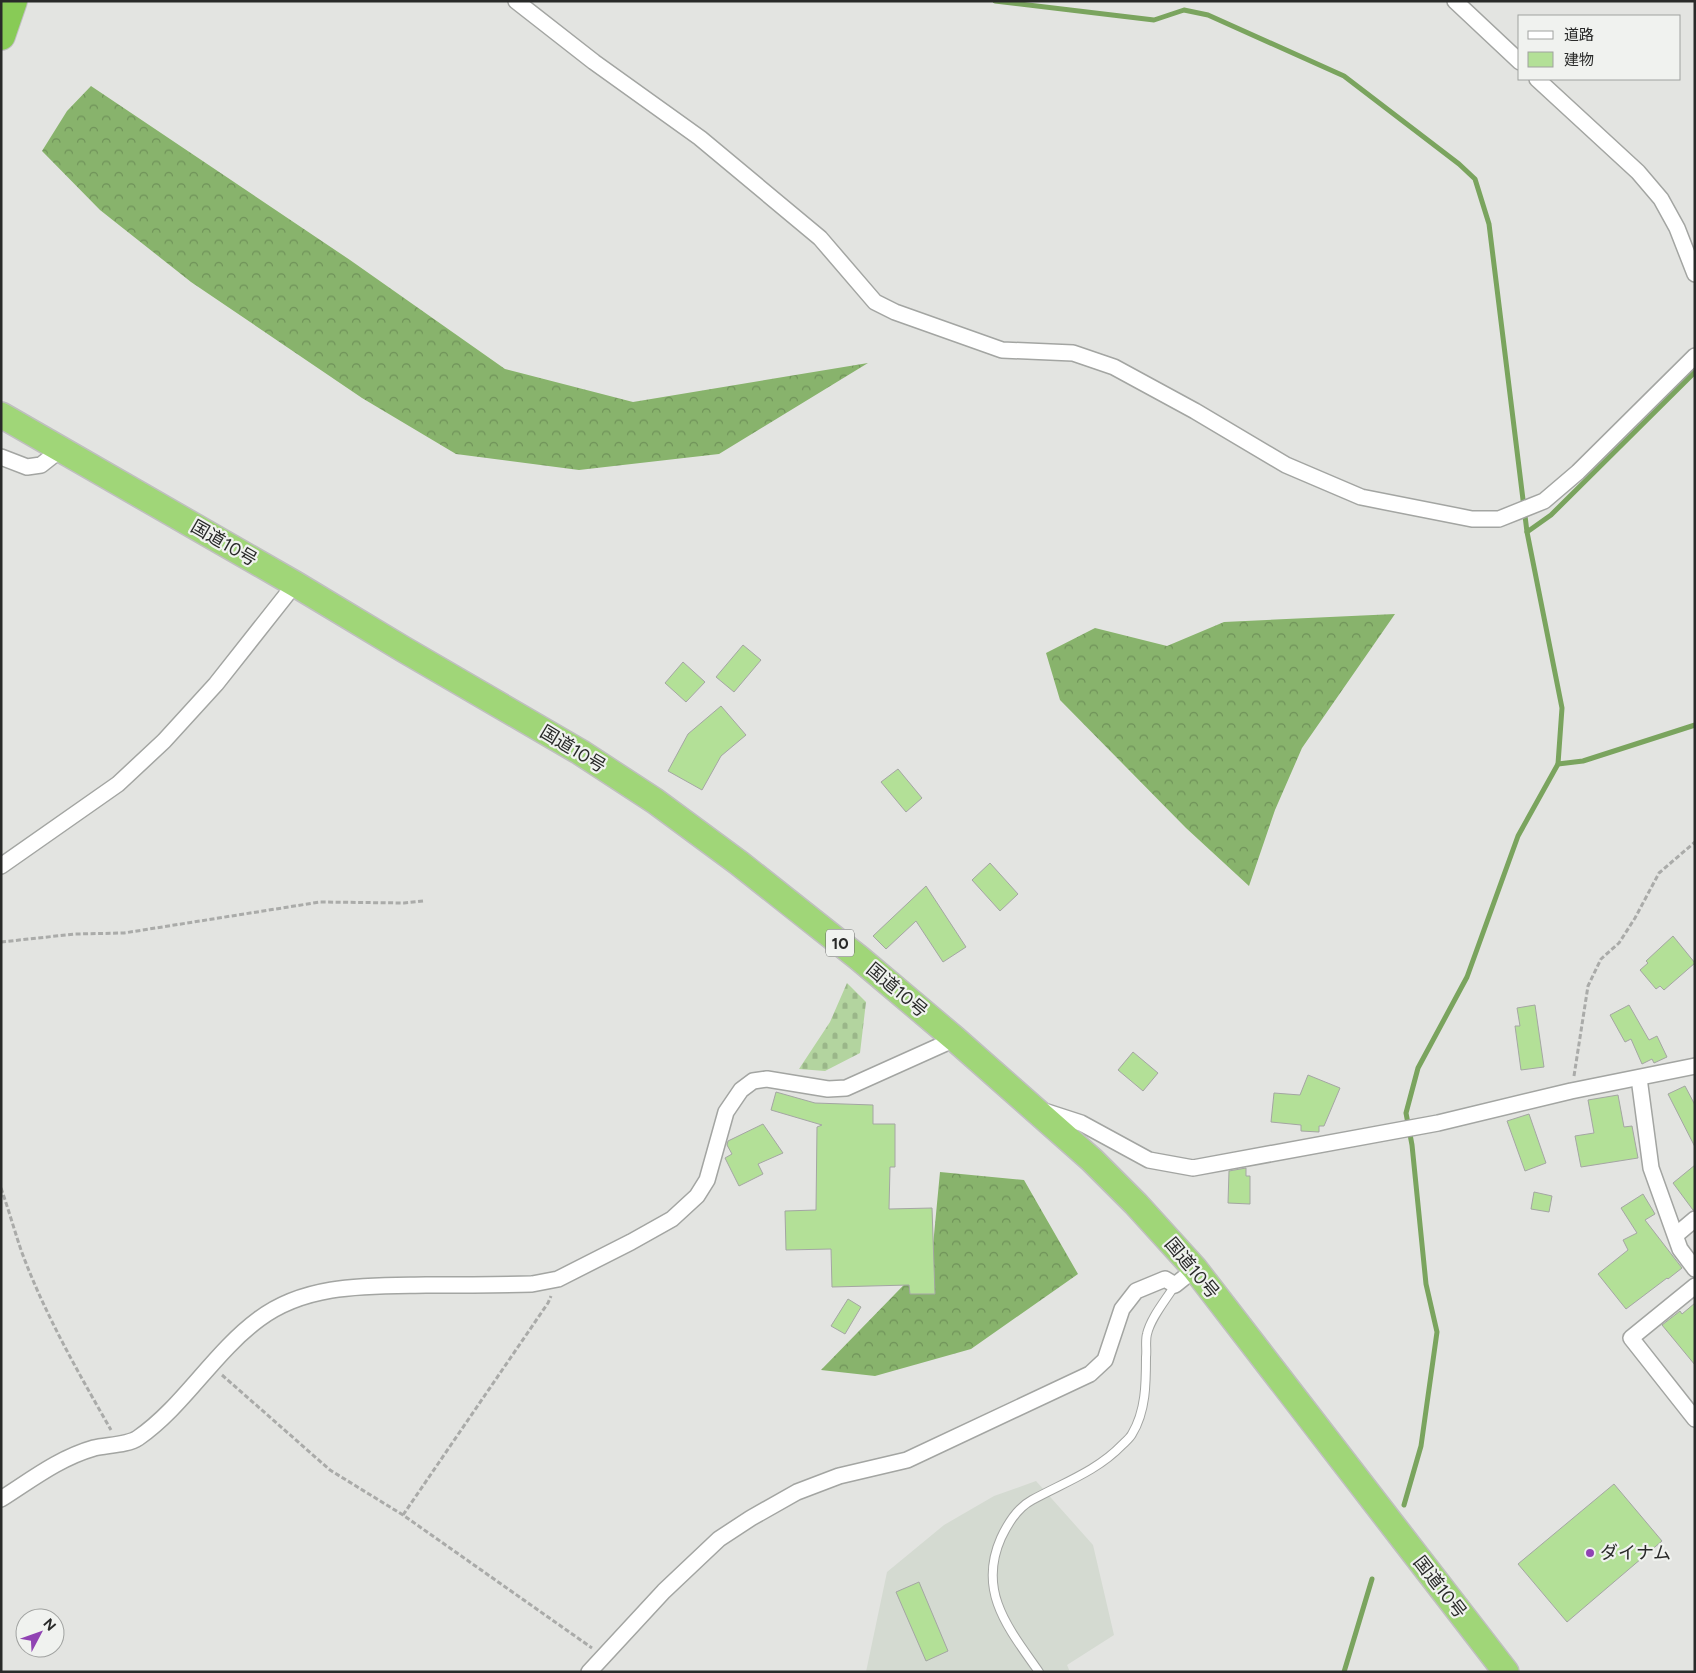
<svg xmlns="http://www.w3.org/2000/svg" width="1696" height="1673" viewBox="0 0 1696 1673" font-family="Figtree,'Noto Sans JP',sans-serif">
<defs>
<pattern id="forest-crowns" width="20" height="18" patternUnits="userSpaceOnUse" patternTransform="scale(1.25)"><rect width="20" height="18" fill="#88b36c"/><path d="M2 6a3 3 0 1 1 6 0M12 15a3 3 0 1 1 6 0" fill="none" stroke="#6f9259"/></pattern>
<pattern id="cemetery-stones" width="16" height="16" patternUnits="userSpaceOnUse" patternTransform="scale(1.25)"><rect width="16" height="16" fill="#b3d49f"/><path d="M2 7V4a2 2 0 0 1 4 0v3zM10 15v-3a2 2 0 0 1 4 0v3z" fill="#9ab689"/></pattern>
</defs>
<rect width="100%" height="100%" fill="#e3e4e1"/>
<path fill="#d4dad1" d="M1036,1481l57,64 21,90 -47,30 3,7h-204l21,-100 57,-47 50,-29z"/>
<g fill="url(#forest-crowns)">
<path d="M91,86l259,174 155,109 128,33 235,-39 -149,91 -140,16 -123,-16 -94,-56 -171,-116 -91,-72 -58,-59 25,-40z"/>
<path d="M1395,614l-93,134 -27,62 -26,76 -63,-58 -126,-128 -14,-47 49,-25 72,18 57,-24z"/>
<path d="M940,1172l84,8 54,94 -107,75 -96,27 -54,-6 111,-114z"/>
</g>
<path fill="url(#cemetery-stones)" d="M847,983l19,19 -6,51 -35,18 -26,-2 31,-47z"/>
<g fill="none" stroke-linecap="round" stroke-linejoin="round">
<g stroke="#7aa45e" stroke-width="5">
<path d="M995,1l159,19 30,-10 24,5 136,61 115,88 16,15 14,45 38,308 35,176 -4,56 -40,72 -51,141 -49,91 -12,45 6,32 14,139 11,48 -16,114 -17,59"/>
<path d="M1527,532l24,-17 144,-143"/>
<path d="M1558,764l25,-3 112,-36"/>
<path d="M1344,1672l28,-93"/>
</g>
</g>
<g fill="#b3e097" stroke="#a4a6a3">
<path d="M743,645l18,15 -27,32 -18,-15z"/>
<path d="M683,662l22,20 -19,20 -21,-19z"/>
<path d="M721,706l25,29 -25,21 -19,34 -34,-19 20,-37z"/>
<path d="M898,769l24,29 -16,14 -25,-30z"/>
<path d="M990,863l28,31 -18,17 -28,-31z"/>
<path d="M926,886l40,61 -23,15 -27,-41 -30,28 -13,-13z"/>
<path d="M1673,936l22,27 -31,27 -4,-4 -4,3 -16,-19 8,-7 -2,-2z"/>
<path d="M1535,1005l9,62 -23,3 -6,-44h5l-3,-18z"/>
<path d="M1629,1005l20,35 8,-4 10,21 -13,6 -2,-4 -10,5 -11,-25 -6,3 -15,-27z"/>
<path d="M1133,1052l25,21 -15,18 -25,-21z"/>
<path d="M1308,1075l32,13 -16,38h-5v6l-18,-1v-6l-30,-3 3,-29 26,2z"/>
<path d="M1685,1086l10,19v42l-27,-53z"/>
<path d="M776,1092l39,11 58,2v19h22v43h-5l-1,42 43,-1 3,86h-25l-1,-9 -77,2 -1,-38 -45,1 -1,-39 31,-1 1,-83 5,-2 -51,-15z"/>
<path d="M1618,1095l6,32 8,-1 6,32 -57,9 -6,-31 19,-3 -6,-33z"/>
<path d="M1529,1114l17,49 -21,8 -18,-50z"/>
<path d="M763,1124l20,29 -25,11 5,10 -24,12 -14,-28 7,-4 -5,-9 1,-4z"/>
<path d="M1695,1165v45h-2l-20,-27z"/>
<path d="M1246,1168v8h4v28l-22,-1 1,-32z"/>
<path d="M1534,1192l18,4 -3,16 -18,-3z"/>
<path d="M1643,1194l12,20 -10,6 37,48 -14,11 -1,-1 -41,31 -28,-35 30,-24 -5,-10 14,-7 -16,-25z"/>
<path d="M848,1299l13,8 -16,27 -14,-8z"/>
<path d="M1695,1303v62l-33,-40 18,-14 2,3z"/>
<path d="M1614,1484l48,57 -95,81 -49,-58z"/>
<path d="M919,1582l29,69 -22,10 -30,-69z"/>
</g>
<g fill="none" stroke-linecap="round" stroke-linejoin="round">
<g stroke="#a3a5a2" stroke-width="10">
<path id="service" d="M1039,1672c-30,-43 -62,-80 -38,-134 7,-15 16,-30 31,-38 31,-17 65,-29 90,-55 3,-3 8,-7 10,-11 14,-23 14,-51 14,-77 1,-7 -1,-16 1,-23 4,-17 19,-34 28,-49"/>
</g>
<g stroke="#a3a5a2" stroke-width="18">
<g id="minor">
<path d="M516,1l78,61 106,76 120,100 55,64 20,10 107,38 71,3 41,14 81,44 91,54 75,32 111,22h27l45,-18 34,-29 117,-116"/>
<path d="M1455,1l65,61"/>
<path d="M1537,79l101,93 23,27 16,29 18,46"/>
<path d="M1,457l26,10 14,-2 19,-15"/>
<path d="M1,866l117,-82 46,-43 52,-57 79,-100"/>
<path d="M1639,1078l12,90 29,81 15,20"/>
<path d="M1044,1111l37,12 68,37 44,8 245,-45 133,-32 124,-25"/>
<path d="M1676,1235l19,-16"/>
<path d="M1695,1286l-64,52 64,81"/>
<path d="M1,1499c30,-19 58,-41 93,-51 12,-3 34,-3 44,-10 46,-32 75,-85 121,-119 48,-36 110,-33 167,-34 35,0 71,0 106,-1l26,-5 73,-37 41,-23 25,-23 10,-16 19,-68 15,-22 12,-9 14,-2 61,10 18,-1 109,-49"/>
<path d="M589,1672l75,-81 55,-52 32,-21 46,-26 42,-16 68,-16 183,-86 15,-14 17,-51 14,-18 29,-12 10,6 20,-16"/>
</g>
</g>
<g stroke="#bfbfbf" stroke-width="28">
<path id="trunk" d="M1,415l294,169 108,65 177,103 75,49 84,62 120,95 96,81 137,121 44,44 59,65 311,403"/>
</g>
<g stroke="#bfbfbf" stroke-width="30">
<path id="motorway" d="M1,36l12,-35"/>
</g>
<g stroke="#aaaba9" stroke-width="3" stroke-dasharray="5 2.5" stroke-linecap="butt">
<path d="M1,942l74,-8 49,-1 196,-31 84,1 19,-2"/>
<path d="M1574,1076l14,-90 13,-27 18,-16 16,-25 24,-45 36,-31"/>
<path d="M1,1188c7,20 13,41 20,62 23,63 57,122 90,180"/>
<path d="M222,1375l108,95 73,45 189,133"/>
<path d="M403,1515l145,-212 3,-7"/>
</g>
<use href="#service" stroke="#fff" stroke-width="8"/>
<use href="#minor" stroke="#fff" stroke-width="15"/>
<use href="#trunk" stroke="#a0d678" stroke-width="25"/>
<use href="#motorway" stroke="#88cb56" stroke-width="28"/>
</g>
<circle fill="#9043b3" stroke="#f0f2ef" stroke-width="2" cx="1590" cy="1553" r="5"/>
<g text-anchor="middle" stroke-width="4.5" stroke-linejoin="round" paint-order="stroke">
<rect fill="#f0f2ef" stroke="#656664" stroke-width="1" x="826" y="929.5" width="28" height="27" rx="4"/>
<g font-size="16" font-weight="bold" fill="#292a29">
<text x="840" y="949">10</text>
</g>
<g font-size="18" fill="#292a29" stroke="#f0f2ef">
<text transform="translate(224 543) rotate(30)" y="6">国道10号</text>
<text transform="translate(573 749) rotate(31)" y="6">国道10号</text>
<text transform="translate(897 990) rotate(40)" y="6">国道10号</text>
<text transform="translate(1192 1268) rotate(50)" y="6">国道10号</text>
<text transform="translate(1440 1587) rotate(52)" y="6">国道10号</text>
</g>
<g font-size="18" fill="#292a29" stroke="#f0f2ef" text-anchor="start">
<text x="1600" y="1559">ダイナム</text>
</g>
</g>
<rect width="1696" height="1673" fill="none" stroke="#292a29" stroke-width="5"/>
<rect x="1518" y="15" width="162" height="65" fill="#f0f2ef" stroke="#a0a2a0"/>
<rect x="1528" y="31" width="25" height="8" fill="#ffffff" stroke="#a0a2a0"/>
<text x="1564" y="40" font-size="15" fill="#292a29">道路</text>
<rect x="1528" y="52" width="25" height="15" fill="#b3e097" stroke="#a0a2a0"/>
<text x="1564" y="65" font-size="15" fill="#292a29">建物</text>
<g transform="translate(40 1633) rotate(49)"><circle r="24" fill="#f0f2ef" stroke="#a0a2a0"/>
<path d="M0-4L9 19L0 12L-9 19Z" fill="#9043b3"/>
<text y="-8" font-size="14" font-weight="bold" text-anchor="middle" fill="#292a29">N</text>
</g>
</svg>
